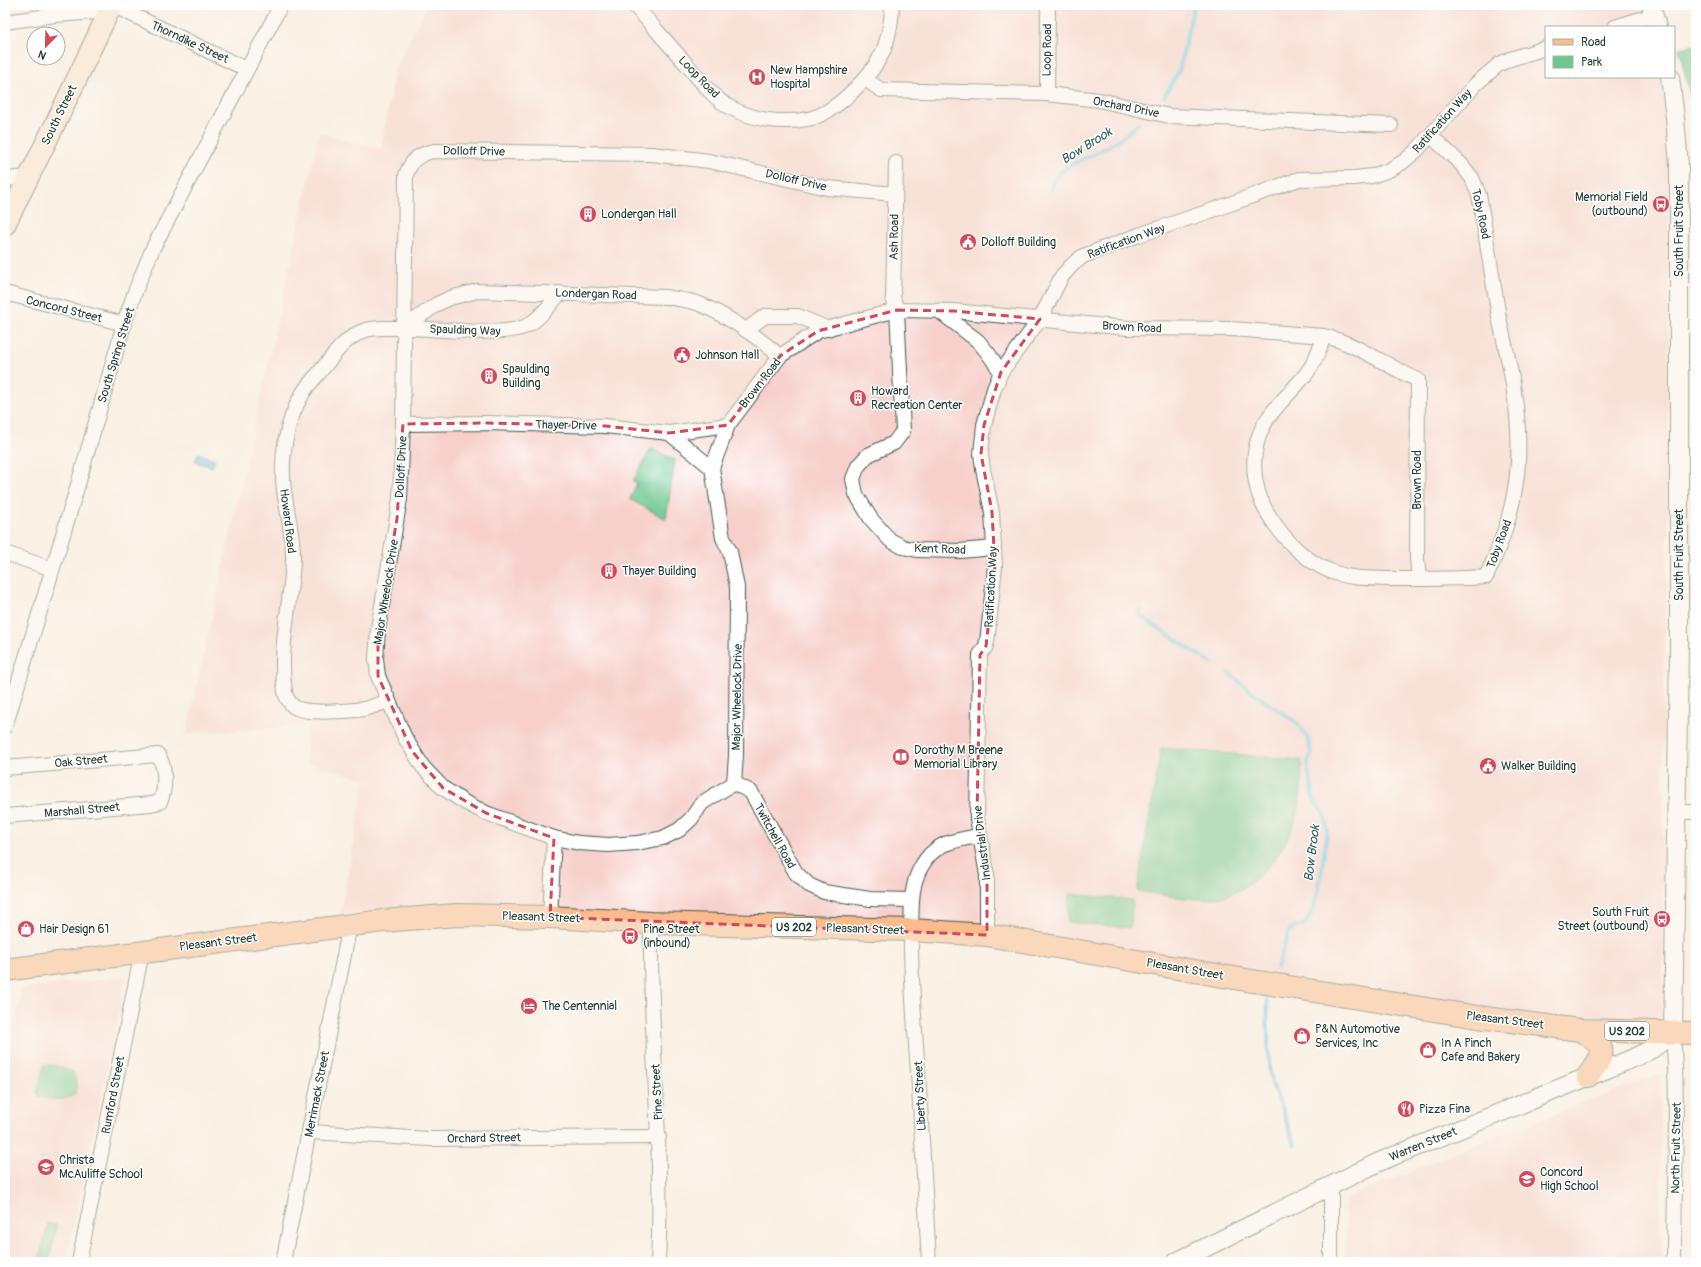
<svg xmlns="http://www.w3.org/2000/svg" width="1701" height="1267" viewBox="0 0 1701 1267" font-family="Pangolin,sans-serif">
<rect width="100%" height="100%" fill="#fff"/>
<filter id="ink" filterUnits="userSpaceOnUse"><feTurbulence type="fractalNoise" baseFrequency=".025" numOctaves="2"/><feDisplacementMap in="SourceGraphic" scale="8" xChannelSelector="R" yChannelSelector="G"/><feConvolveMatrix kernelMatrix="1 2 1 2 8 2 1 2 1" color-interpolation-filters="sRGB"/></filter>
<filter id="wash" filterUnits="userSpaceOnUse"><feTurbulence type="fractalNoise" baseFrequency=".012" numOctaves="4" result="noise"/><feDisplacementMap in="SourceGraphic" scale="16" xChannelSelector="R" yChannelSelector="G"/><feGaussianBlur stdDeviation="0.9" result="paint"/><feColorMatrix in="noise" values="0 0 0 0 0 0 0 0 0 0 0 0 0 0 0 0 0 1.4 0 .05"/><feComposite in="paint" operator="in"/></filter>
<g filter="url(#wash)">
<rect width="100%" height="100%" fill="#faf0e4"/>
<g fill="#f7d0cb">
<path d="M427,5h1214l6,22h-101v50h114l9,52 -1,389 -4,173 -2,323 -2,7 -3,3 -98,-4 -445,-72 -717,-39 -57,6 25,-136 -58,-16 -1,-37 -120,8 133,-601 62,16 13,-77z"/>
<path d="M126,977l-60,285h-61v-191l17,-83z"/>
<path d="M1660,1073l1,189h-315l-1,-64 149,-61z"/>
</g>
<g fill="#6dc88f" stroke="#468262">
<path d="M1696,45v212l-1,-137 -16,-72z"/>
<path d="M651,449l24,11 -9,59 -36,-20 7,-16 -4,-2z"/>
<path d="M1161,748l141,12c-1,15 0,31 -3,46 -7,39 -42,86 -83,92 -21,4 -57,-4 -79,-7z"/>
<path d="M1070,894l63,6 -3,28 -63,-6z"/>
<path d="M44,1065h9l20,7 3,10v11c-10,9 -24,7 -37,4l-2,-4z"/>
<path d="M48,1223l9,2 -8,37 -10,-2z"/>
</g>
<path fill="#66c4e4" stroke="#42808c" d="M198,453l17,6 -3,8 -17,-5z"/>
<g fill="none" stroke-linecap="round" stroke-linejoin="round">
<g stroke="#66c4e4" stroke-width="4">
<path d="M1164,97l15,-26 15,-66"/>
<path d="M1051,189c5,-23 29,-27 47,-37 14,-7 28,-17 40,-28"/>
<path d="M1140,610v6l71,47"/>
<path d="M1229,673l23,19 45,31 11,15 3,16 -3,9v8l4,16 1,11 11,16 3,12v9c-6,29 -5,65 -22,89l-12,4 -4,3 -12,37"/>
<path d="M1267,1001l2,66 3,16 23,62"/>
</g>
</g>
</g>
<g filter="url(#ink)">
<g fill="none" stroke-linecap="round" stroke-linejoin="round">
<g stroke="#40584e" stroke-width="16">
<g id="minor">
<path d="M112,5l134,64"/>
<path d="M634,5c18,20 36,41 54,61 13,15 26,33 43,42 23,12 51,16 77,11 27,-5 66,-45 76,-70 5,-14 8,-29 8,-44"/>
<path d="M5,22l50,-7 43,-3 9,4"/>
<path d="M1615,27l39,-12"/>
<path d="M865,79l16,11 166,4 52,6 70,16 222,9"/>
<path d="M1047,94l1,-89"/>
<path d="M896,163l-3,135 4,12 6,121 -9,12 -26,12 -10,11 -5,13 3,15 15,25 19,21 13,7 14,3 43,1 34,-3"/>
<path d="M5,179l23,-2"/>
<path d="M5,293l119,31"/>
<path d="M939,311l39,30 10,12 13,19"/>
<path d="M405,327l32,-23 13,-6 27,-7 189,6c10,2 21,3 31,6 30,12 58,32 83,53"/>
<path d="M746,330l19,-14h33l30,13"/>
<path d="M1324,336c-5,14 -9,27 -18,38 -17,22 -40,38 -48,65 -8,26 -3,56 12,78 14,22 35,44 60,54 21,9 43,7 65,8 31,0 61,0 91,-2 30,-63 39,-116 28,-185 -3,-25 -10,-50 -15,-75 -7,-41 -13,-82 -20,-122l-7,-17 -11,-14 -30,-28"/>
<path d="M403,424l84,-1 118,3 64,7 59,-8"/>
<path d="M669,433l43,35 11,70 7,14 7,35 -1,169 -2,27"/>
<path d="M712,468l16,-43 52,-69 38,-25 79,-21 57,1 173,17 104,1 93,7c34,8 62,30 94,44l-1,179 2,20"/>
<path d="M5,553l47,16"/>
<path d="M388,701c-8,3 -16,6 -24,8 -14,2 -60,6 -71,-3 -4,-3 -8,-11 -8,-15 -7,-42 6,-88 8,-130 1,-24 -6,-47 -9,-71 -4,-32 2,-69 19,-97 5,-9 14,-17 20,-25 12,-15 24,-32 43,-38 8,-3 19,-2 28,-2 31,-2 113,12 136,-4 12,-8 21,-20 30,-31"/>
<path d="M5,727l72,-239 47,-164 12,-35 17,-41 128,-243"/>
<path d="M5,768l153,-13c8,12 8,34 2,47l-9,2 -146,12"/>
<path d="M734,783l-32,20 -11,16 -12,11 -16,8 -26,5 -29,2 -29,-2 -25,-5 -68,-25 -22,-11 -21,-14 -20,-21 -18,-29 -27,-62 -2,-17 2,-30 22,-130 3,-75 3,-249c6,-16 11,-20 28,-24l218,3 57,7 118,27 68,6"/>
<path d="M734,783l17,9 45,81 13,12 15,7 46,7 41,1"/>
<path d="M1677,812h19"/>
<path d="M550,917l4,-79"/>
<path d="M651,923c-2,113 13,226 7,339"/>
<path d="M987,935v-60l-10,-57 3,-163 6,-9 2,-12 7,-68 -3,-54 -9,-43 -2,-15 3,-29 10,-36 7,-17 39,-53 22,-43 10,-11 11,-9 56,-21 77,-26 83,-30 56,-1 17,-2 17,-6 14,-8 13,-11 60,-67 22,-19 12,-6 36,-11"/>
<path d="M1673,1033c6,77 1,153 1,229"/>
<path d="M310,1132l120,7 229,-2"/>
<path d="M1331,1184v78"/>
<path d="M79,1262l63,-310"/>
<path d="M283,1262l67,-337"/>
<path d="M929,1262c-3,-52 -6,-105 -9,-157 -3,-59 -10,-117 -9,-176 1,-20 -1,-43 10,-62 14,-25 31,-26 58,-31"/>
</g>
</g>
<g stroke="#40584e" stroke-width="20">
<g id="tertiary">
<path d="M1651,5l6,22"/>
<path d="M1176,1262l203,-100 250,-102 23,-11 21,-16 6,-384v-484l-4,-47 -5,-41"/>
</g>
</g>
<g stroke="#40584e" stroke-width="22">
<path id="secondary" d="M5,225l54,-109 53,-111"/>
</g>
<g stroke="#40584e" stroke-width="24">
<g id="primary">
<path d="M5,970l378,-49 74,-6 93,2 101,6 260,7 76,5 259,45 232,37 102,13 116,3"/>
<path d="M1580,1030c26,17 28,20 8,46"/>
</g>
</g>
<use href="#minor" stroke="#fff" stroke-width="14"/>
<use href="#tertiary" stroke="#fff" stroke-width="18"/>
<use href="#secondary" stroke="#fde4d1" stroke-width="20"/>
<use href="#primary" stroke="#fbbb8d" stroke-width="22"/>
</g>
</g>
<path d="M0 0H1701V1267H0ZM897,310l57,1 86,8 -39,53 -17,53 -3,29 11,58 3,54 -9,80 -6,9 -3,163 10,57v60l-437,-18 4,-79 -68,-25 -43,-25 -31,-37 -34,-75v-47l19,-110 6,-95 84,-1 118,3 64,7 59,-8 52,-69 38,-25z" fill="#faf0e4" fill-opacity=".55" fill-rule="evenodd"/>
<path fill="none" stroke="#d1495b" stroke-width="3" stroke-dasharray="8 5" stroke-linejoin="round" d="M897,310l57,1 86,8 -39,53 -17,53 -3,29 11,58 3,54 -9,80 -6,9 -3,163 10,57v60l-437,-18 4,-79 -68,-25 -43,-25 -31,-37 -34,-75v-47l19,-110 6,-95 84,-1 118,3 64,7 59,-8 52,-69 38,-25z"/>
<defs>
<g id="hospital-disc" transform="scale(0.9)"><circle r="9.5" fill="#d1495b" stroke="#fff"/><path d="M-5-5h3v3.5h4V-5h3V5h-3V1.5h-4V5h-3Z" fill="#fff"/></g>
<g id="bus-disc" transform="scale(0.9)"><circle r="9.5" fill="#d1495b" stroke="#fff"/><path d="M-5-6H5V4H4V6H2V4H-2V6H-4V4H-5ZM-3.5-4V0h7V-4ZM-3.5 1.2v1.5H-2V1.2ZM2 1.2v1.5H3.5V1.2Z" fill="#fff"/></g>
<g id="building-disc" transform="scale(0.9)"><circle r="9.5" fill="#d1495b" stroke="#fff"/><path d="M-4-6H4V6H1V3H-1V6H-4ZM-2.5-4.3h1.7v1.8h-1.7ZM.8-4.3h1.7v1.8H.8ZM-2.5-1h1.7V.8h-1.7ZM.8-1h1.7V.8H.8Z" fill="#fff"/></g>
<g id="civic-disc" transform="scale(0.9)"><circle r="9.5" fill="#d1495b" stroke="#fff"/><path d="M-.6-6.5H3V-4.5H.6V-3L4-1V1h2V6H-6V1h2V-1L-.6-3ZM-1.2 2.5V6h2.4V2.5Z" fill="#fff"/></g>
<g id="library-disc" transform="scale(0.9)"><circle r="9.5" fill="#d1495b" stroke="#fff"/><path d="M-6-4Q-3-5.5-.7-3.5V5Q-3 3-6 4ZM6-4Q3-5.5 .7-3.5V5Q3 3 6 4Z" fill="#fff"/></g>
<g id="shop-disc" transform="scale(0.9)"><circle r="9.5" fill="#d1495b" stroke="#fff"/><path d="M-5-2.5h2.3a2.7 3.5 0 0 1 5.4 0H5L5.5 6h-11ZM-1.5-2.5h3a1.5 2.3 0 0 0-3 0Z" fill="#fff"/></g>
<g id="hotel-disc" transform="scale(0.9)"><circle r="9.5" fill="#d1495b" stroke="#fff"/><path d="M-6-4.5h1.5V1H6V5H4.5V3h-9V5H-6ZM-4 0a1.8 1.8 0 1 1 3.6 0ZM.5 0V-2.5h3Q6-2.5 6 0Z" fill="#fff"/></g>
<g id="restaurant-disc" transform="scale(0.9)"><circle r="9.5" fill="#d1495b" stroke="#fff"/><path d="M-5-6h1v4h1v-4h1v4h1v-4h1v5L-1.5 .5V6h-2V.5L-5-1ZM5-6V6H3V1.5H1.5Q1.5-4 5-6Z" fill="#fff"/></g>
<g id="school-disc" transform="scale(0.9)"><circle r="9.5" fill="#d1495b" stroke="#fff"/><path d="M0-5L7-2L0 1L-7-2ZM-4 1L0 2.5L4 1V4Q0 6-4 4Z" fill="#fff"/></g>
</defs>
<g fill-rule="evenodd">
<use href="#hospital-disc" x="757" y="77"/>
<use href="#bus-disc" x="1661" y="204"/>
<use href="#building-disc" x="588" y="214"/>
<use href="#civic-disc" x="968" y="242"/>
<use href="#civic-disc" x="682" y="355"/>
<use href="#building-disc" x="489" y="376"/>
<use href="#building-disc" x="858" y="398"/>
<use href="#building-disc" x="609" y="571"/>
<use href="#library-disc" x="901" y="757"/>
<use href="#civic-disc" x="1488" y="766"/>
<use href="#bus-disc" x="1662" y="919"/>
<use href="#shop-disc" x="26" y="929"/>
<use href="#bus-disc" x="630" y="936"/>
<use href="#hotel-disc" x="529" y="1006"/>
<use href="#shop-disc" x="1302" y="1036"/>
<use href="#shop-disc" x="1428" y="1050"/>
<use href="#restaurant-disc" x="1406" y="1109"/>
<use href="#school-disc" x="46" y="1167"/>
<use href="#school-disc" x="1527" y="1179"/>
</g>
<g text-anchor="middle" stroke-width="3" stroke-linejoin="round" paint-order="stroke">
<g fill="#fff" stroke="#627771" stroke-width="1">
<rect x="772" y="918" width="44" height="18" rx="3"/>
<rect x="1605" y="1022" width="44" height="18" rx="3"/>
</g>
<g font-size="11" font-weight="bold" fill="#1f3d34">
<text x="794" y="931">US 202</text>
<text x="1627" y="1035">US 202</text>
</g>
<g font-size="12" fill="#1f3d34" stroke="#fff">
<text transform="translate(190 42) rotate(25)" y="4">Thorndike Street</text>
<text transform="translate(1047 50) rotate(-89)" y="4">Loop Road</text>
<text transform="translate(699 77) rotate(46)" y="4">Loop Road</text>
<text transform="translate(1126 107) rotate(11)" y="4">Orchard Drive</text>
<text transform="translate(59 115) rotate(-64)" y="4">South Street</text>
<text transform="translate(1442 121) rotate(-48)" y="4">Ratification Way</text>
<text transform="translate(474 151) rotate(1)" y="4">Dolloff Drive</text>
<text transform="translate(796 180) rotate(13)" y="4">Dolloff Drive</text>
<text transform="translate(1481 214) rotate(78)" y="4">Toby Road</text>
<text transform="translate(1679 231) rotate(-90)" y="4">South Fruit Street</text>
<text transform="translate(894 237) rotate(-89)" y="4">Ash Road</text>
<text transform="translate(1126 241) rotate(-20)" y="4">Ratification Way</text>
<text transform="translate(596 294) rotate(2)" y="4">Londergan Road</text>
<text transform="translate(64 309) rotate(14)" y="4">Concord Street</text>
<text transform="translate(1132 327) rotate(3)" y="4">Brown Road</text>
<text transform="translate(465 330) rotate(2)" y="4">Spaulding Way</text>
<text transform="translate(116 355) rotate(-73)" y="4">South Spring Street</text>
<text transform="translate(760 383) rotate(-52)" y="4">Brown Road</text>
<text transform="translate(566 425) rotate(1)" y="4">Thayer Drive</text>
<text transform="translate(401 467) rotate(-87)" y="4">Dolloff Drive</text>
<text transform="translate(1417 480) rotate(-90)" y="4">Brown Road</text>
<text transform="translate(288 521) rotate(83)" y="4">Howard Road</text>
<text transform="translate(1499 544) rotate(-70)" y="4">Toby Road</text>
<text transform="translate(940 549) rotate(2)" y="4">Kent Road</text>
<text transform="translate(1679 555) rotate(-90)" y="4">South Fruit Street</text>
<text transform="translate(991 587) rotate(-87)" y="4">Ratification Way</text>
<text transform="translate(386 592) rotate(-81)" y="4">Major Wheelock Drive</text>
<text transform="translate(737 697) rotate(-89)" y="4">Major Wheelock Drive</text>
<text transform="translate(81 761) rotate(-5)" y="4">Oak Street</text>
<text transform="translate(82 810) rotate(-5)" y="4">Marshall Street</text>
<text transform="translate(775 836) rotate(61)" y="4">Twitchell Road</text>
<text transform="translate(982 843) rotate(-97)" y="4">Industrial Drive</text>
<text transform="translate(541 917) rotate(2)" y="4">Pleasant Street</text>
<text transform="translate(865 929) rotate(2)" y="4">Pleasant Street</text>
<text transform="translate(218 942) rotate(-7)" y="4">Pleasant Street</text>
<text transform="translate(1185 969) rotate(10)" y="4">Pleasant Street</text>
<text transform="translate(1505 1020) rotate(7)" y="4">Pleasant Street</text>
<text transform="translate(657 1092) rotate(-93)" y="4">Pine Street</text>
<text transform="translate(317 1094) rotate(-79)" y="4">Merrimack Street</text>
<text transform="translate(113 1095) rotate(-79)" y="4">Rumford Street</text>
<text transform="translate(920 1096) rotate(-93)" y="4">Liberty Street</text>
<text transform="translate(484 1138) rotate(-1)" y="4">Orchard Street</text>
<text transform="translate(1423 1144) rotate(-22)" y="4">Warren Street</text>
<text transform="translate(1676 1148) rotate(-89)" y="4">North Fruit Street</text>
</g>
<g font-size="12" fill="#1f3d34" stroke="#fff" text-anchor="start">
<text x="770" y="74">New Hampshire<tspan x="770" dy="14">Hospital</tspan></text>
<text x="1648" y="201" text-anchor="end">Memorial Field<tspan x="1648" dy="14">(outbound)</tspan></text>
<text x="601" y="218">Londergan Hall</text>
<text x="981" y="246">Dolloff Building</text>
<text x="695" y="359">Johnson Hall</text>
<text x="502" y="373">Spaulding<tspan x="502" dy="14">Building</tspan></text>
<text x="871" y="395">Howard<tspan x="871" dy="14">Recreation Center</tspan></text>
<text x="622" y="575">Thayer Building</text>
<text x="914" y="754">Dorothy M Breene<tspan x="914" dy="14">Memorial Library</tspan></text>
<text x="1501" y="770">Walker Building</text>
<text x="1649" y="916" text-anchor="end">South Fruit<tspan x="1649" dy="14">Street (outbound)</tspan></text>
<text x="39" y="933">Hair Design 61</text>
<text x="643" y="933">Pine Street<tspan x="643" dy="14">(inbound)</tspan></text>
<text x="542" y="1010">The Centennial</text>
<text x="1315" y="1033">P&amp;N Automotive<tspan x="1315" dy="14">Services, Inc</tspan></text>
<text x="1441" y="1047">In A Pinch<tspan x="1441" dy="14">Cafe and Bakery</tspan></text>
<text x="1419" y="1113">Pizza Fina</text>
<text x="59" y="1164">Christa<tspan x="59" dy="14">McAuliffe School</tspan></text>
<text x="1540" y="1176">Concord<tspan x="1540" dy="14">High School</tspan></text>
</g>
<g font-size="13" font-style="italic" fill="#315f60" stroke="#fff">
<text transform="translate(1086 145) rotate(-32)" y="5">Bow Brook</text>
<text transform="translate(1311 853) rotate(-83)" y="5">Bow Brook</text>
</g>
</g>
<rect width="1701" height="1267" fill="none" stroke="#fff" stroke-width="20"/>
<rect x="1545" y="26" width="130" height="52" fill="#ffffff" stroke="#a5b1ae"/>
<rect x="1553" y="39" width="20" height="6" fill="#fbbb8d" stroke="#a5b1ae"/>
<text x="1581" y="46" font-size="12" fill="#1f3d34">Road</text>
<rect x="1553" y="56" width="20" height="12" fill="#6dc88f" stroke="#a5b1ae"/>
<text x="1581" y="66" font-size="12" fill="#1f3d34">Park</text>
<g transform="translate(46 46) rotate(203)"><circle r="19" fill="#ffffff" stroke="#a5b1ae"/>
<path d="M0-3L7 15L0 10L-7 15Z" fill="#d1495b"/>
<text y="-6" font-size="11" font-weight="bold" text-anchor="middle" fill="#1f3d34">N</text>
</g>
</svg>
